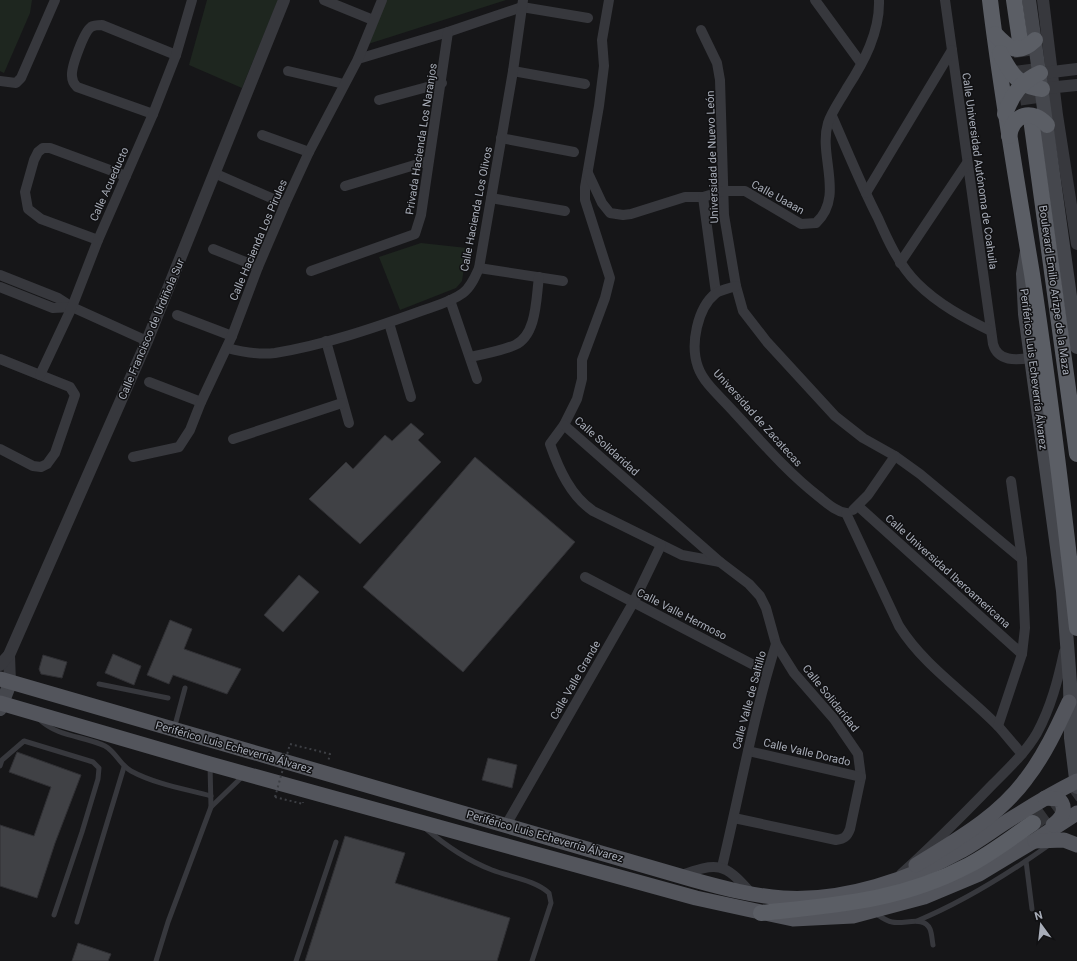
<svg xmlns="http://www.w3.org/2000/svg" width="1077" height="961" viewBox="0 0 1077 961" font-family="Roboto,sans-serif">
<rect width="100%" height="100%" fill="#161618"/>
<g fill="#1e261f">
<path d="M0,0h32l-2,13 -26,60 -4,-2z"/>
<path d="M207,0h71l-36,88 -53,-23z"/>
<path d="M384,0h122l-141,45z"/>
<path d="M421,243l46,5 -5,33 -6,7 -56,22 -21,-53z"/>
</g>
<g fill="#404145" stroke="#303034">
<path d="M411,423l13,11 -6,6 23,22 -81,82 -51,-45 37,-37 7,7 32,-34 7,6z"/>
<path d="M475,457l100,85 -112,130 -100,-85z"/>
<path d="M299,575l20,17 -36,40 -19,-17z"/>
<path d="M170,620l22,9 -8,20 57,20 -14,25 -54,-19 -4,9 -22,-9z"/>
<path d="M113,654l28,12 -7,19 -29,-12z"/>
<path d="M43,655l24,7 -5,16 -21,-4 -2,-5z"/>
<path d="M17,752l64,23 -26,68 -18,55 -37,-12v-61l34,11 17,-49 -42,-15z"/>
<path d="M488,758l29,7 -5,23 -30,-8z"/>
<path d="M345,836l60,17 -10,30 115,35 -13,43h-192z"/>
<path d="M78,943l33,11 -3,7h-36z"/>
</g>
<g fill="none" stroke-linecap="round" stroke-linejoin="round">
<g stroke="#333438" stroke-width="16" stroke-dasharray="16 8" stroke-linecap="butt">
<path d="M1020,41l12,85"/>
<path d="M1033,823l44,-32"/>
</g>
<g stroke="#3d3f44" stroke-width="2" stroke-dasharray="2 3" stroke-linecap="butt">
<path d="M290,744l40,10 -2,8"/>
<path d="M275,797l28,7v-2"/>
</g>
<g stroke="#37383d" stroke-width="5">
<path d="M99,684l69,14"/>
<path d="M40,720c18,17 44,16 65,26 11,6 15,19 26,25 24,13 54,18 80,25"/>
<path d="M174,729l11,-41"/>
<path d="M0,766l2,-6 22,-19 69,21 6,6 -1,11 -16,53 -28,83"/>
<path d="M211,807l32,-31"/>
<path d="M425,828c21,18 41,32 67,42 18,7 43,10 57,23l2,10 -19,58"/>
<path d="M1026,861l6,48"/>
<path d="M875,913c6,4 11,8 17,9 12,3 32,-7 38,7 2,5 2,11 3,16"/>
<path d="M917,921c46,-19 91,-47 132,-76"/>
<path d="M77,922l47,-155"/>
<path d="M156,961l12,-39 43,-115 -1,-42"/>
<path d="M296,961l40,-119"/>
</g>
<g stroke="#37383d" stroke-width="10">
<path d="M324,0l49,20"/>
<path d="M609,0l-7,40 2,26 -5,40 -14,81v13l25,78 -5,20 -23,62v19l-5,20 -13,26 -14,19c9,26 21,52 43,67l89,44 38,7"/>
<path d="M815,0l46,63"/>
<path d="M945,0l48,344c5,18 23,16 38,14"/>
<path d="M701,30l16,33 3,17 4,135 12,71 7,25 24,31 68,74 28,22 32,18 25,18 102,85"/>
<path d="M358,59l90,-27 74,-25 66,11"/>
<path d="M288,71l56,13"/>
<path d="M513,71l72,13"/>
<path d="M0,81l16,2 5,-5 34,-78"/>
<path d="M379,100l63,-17"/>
<path d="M153,114l-76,-27c-3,-3 -5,-7 -5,-11 -1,-9 12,-44 19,-49 3,-2 7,-2 11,-2l74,30"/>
<path d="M832,116c15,34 29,69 46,102 10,23 21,47 39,65 21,21 47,35 74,48"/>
<path d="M262,135l47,17"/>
<path d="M501,138l73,14"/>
<path d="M214,173l71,31"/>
<path d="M588,173l14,30 8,10 13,2 8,-1 54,-17h18l20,-6h22l56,33 15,-1c29,-27 2,-67 12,-100 4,-12 13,-24 19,-35 17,-26 33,-56 32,-88"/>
<path d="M345,186l83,-25"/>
<path d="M866,193l86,-143"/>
<path d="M703,197l13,96"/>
<path d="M491,198l74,13"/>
<path d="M98,240l-57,-21 -13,-10 -3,-17 9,-32 4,-8 5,-4h7l76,28"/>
<path d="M213,249l45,18"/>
<path d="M900,263l67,-100"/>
<path d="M479,268l84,13"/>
<path d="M311,271l104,-37 6,-19 27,-183"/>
<path d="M0,275l58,23 14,9 75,34"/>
<path d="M736,286c-6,2 -15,4 -20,7 -19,15 -26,52 -18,74 6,17 24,31 36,45 27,29 52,59 84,84 9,7 17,15 28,17"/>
<path d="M0,287l53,21 19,-1"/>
<path d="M450,300l27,79"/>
<path d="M177,315l55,21"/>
<path d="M389,323l22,74"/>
<path d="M326,341l23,82"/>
<path d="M227,348c15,4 31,7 48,5 49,-8 99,-25 146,-42 14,-5 30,-9 42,-18 8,-6 12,-16 16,-25l34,-197 10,-71"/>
<path d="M470,357c15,-3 31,-6 45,-12 22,-10 21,-47 24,-68"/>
<path d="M0,359l70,28 5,8 -20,58 -8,11 -6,3 -8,-1 -33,-17"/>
<path d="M40,375l32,-68 26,-67 55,-126 23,-59 16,-55"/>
<path d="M149,382l52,20"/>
<path d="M564,425l156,137 29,22 11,12 6,12 10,36 8,13 10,16 40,46 24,35 3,23 -11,52c-3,8 -6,10 -14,11l-102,-22"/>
<path d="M233,439l109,-36"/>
<path d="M133,457l46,-10 11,-17 11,-28 31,-66 26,-69 27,-63 24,-52 49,-93 24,-59"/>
<path d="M858,506l164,148"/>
<path d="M853,510l15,-15 27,-39"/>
<path d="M846,513l53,113c26,41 66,66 99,100 8,9 16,19 24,28"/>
<path d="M585,577l182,95"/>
<path d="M998,726l24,-72 3,-26 -3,-69 -11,-78"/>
<path d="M748,751l113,26"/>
<path d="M506,825l127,-222 28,-58"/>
<path d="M722,867c18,-75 31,-150 54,-223"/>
<path d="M901,874c32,-29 62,-59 92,-90 16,-16 33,-32 44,-51 14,-26 21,-53 27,-81"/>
<path d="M679,876c39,-14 45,-14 72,17"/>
</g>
<g stroke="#37383d" stroke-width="12">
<path d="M1043,0l14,115 20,129"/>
<path d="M1044,73l33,-4"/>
<path d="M1047,88l30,-3"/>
<path d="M9,655l1,28"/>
<path d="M0,665l9,-10 138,-314 137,-341"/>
</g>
<g stroke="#45474d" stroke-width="14">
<path d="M1029,0l48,347"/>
<path d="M1027,251l-4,23 2,40 38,277 7,92 1,55 6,49"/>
<path d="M0,709l10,-26"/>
</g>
<g stroke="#53555c" stroke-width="15">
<path d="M0,679l694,201c29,8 59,16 89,18 60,4 128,-19 180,-48 19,-11 37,-25 56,-36 19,-12 38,-23 58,-33"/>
<path d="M0,703l210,61 486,134 97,21 60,-3 71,-19 55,-23 55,-33 43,-28"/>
<path d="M1045,798l14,1c9,10 3,19 -6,26"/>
<path d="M1035,841l29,-1 13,5"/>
<path d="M916,865c40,-25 82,-48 110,-86 18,-23 31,-51 43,-77"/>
</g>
<g stroke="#5b5e65" stroke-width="16">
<path d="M990,0c11,92 27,183 42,274 18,118 32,236 45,354"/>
<path d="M1014,0l6,41"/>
<path d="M995,34c14,15 23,22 40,6"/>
<path d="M1000,53c10,19 18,34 42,36"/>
<path d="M1005,114c7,-19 15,-32 35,-41"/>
<path d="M1032,126l45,328"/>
<path d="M1009,136c4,-22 23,-28 38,-11"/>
<path d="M761,913c75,-8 140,-12 208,-48 23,-12 43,-28 64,-42"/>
</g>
<path stroke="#3d3f44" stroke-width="2" stroke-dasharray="2 3" stroke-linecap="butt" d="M275,797l15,-53"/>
</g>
<g text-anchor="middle" stroke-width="3" stroke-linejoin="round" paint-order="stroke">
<g font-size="11" fill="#a8adb8" stroke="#111113">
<text transform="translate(421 139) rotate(-81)" y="4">Privada Hacienda Los Naranjos</text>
<text transform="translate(712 157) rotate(-92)" y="4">Universidad de Nuevo León</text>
<text transform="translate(980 171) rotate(82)" y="4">Calle Universidad Autónoma de Coahuila</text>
<text transform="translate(109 184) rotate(-66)" y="4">Calle Acueducto</text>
<text transform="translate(778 197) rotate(29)" y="4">Calle Uaaan</text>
<text transform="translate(476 209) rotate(-79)" y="4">Calle Hacienda Los Olivos</text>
<text transform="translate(258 240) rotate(-67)" y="4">Calle Hacienda Los Pirules</text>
<text transform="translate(1055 290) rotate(82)" y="4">Boulevard Emilio Arizpe de la Maza</text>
<text transform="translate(151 329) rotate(-67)" y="4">Calle Francisco de Urdiñola Sur</text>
<text transform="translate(1034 369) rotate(83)" y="4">Periférico Luis Echeverría Álvarez</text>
<text transform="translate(758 418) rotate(48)" y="4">Universidad de Zacatecas</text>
<text transform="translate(607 446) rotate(42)" y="4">Calle Solidaridad</text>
<text transform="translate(948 571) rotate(42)" y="4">Calle Universidad Iberoamericana</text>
<text transform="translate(682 614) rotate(27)" y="4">Calle Valle Hermoso</text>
<text transform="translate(575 680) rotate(-60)" y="4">Calle Valle Grande</text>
<text transform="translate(831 698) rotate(51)" y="4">Calle Solidaridad</text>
<text transform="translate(749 700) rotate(-75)" y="4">Calle Valle de Saltillo</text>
<text transform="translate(234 747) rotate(16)" y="4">Periférico Luis Echeverría Álvarez</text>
<text transform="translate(807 752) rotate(13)" y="4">Calle Valle Dorado</text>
<text transform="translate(545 836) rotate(16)" y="4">Periférico Luis Echeverría Álvarez</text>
</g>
</g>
<g transform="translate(1041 925) rotate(345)" stroke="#111113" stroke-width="3" paint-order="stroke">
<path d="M0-3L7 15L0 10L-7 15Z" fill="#a8adb8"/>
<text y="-6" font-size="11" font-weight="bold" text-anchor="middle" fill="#a8adb8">N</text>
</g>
</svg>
